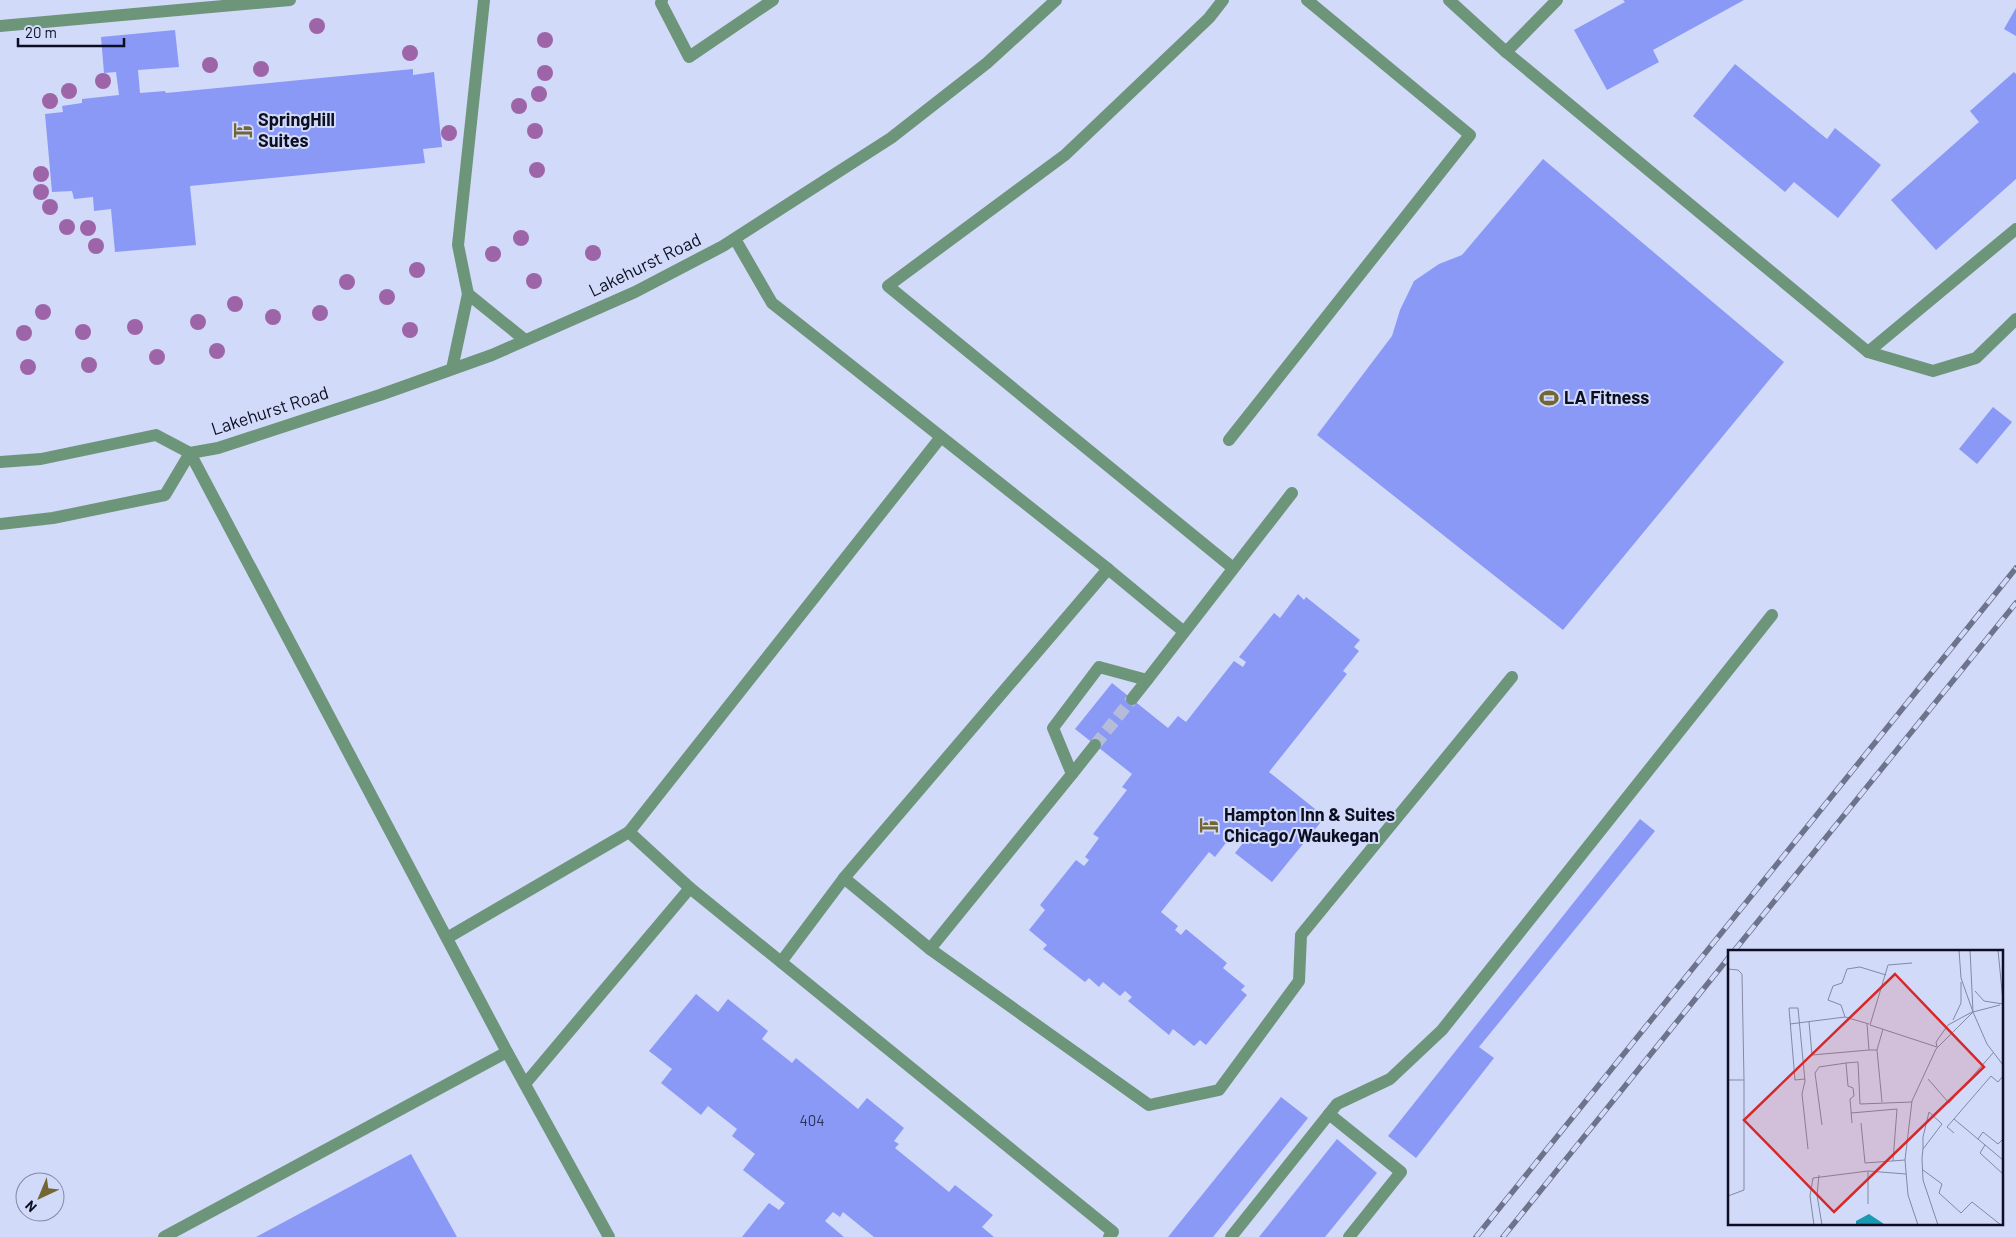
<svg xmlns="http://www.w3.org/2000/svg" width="2016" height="1237" viewBox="0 0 2016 1237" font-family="Barlow,sans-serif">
<rect width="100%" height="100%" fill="#d2dafa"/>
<g fill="#8a99f5">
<path d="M1623,0h121l-91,50 6,12 -52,28 -33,-60 51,-28z"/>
<path d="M2016,8v28l-12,-7z"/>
<path d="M175,30l4,37 -41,3 2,23 25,-2 1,2 247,-24v6l21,-3 8,75 -19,2 2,14 -235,23 6,59 -81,7 -4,-43 -17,2 -1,-14 -19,2 -2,-8 -20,1 -7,-78 18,-2 -1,-6 20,-3v-4l37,-4 -3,-23 -12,1 -3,-36z"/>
<path d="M1735,64l92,75 8,-11 46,37 -43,53 -44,-36 -9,10 -92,-76z"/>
<path d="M2014,72l2,2v105l-80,71 -45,-50 88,-78 -9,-11z"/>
<path d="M1543,159l241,203 -221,268 -246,-195 75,-99 8,-26 14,-29 25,-17 23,-9z"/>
<path d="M1993,407l19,15 -35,42 -18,-15z"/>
<path d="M1298,594l6,6 2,-3 54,43 -6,7 5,4 -16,20 4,3 -78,98 56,45 -53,65 -37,-29 8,-10 -11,-8 -17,22 -6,-5 -48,60 17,14 -3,4 6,5 5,-6 41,34 -4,5 22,18 -4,4 6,5 -41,50 -6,-5 -6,6 -21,-17 -4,6 -41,-34 4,-4 -7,-6 -5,5 -17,-14 -4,5 -10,-9 -4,4 -42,-33 4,-4 -18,-15 16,-20 -5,-5 36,-45 8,6 5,-6 -4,-3 14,-19 -6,-4 34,-44 -5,-3 10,-13 -57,-45 37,-46 56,45 10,-12 8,6 48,-61 9,6 3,-5 -7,-5 35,-44 6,5z"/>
<path d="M1640,819l15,12 -176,216 15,11 -78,100 -28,-22z"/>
<path d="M696,994l22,18 10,-13 40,32 -6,8 30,24 4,-5 62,51 9,-11 37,30 -10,13 5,3 -4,4 54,44 6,-7 38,30 -11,12 12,10h-120l-31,-25 -3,5 -7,-5 -8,9 19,16h-102l27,-34 10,7 6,-7 -42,-33 12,-16 -23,-18 5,-7 -29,-23 -7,9 -40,-32 11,-14 -23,-18z"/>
<path d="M1281,1097l27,21 -95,119h-45z"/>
<path d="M1337,1139l40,34 -52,64h-66z"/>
<path d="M411,1154l46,83h-201z"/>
</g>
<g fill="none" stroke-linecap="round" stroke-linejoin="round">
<path stroke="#b4bcd9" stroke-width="12" stroke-dasharray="12 6" stroke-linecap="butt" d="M1095,745l37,-46"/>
<g stroke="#6d957a" stroke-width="12">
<path d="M662,0l-1,3 28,54 84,-57"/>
<path d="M1223,0l-14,18 -144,137 -177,131 345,282"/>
<path d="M1449,0l57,52 362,300 65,19 43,-13 40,-39"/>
<path d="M0,26l290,-26"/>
<path d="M1506,52l51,-52"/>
<path d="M735,239l37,64 336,266 -264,309 86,71 142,-175 -19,-46 46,-61 48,13 145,-187"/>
<path d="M468,294l-10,-49 26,-245"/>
<path d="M1868,352l148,-123"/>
<path d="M452,369l16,-75 57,46"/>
<path d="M1229,440l241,-305 -163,-135"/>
<path d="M0,462l41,-3 115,-24 34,18 28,-5 162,-53 112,-40 143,-63 88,-46 168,-108 96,-75 69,-63"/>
<path d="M0,524l53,-6 112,-23 25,-42"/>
<path d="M1108,569l75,62"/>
<path d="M1132,699l15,-19"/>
<path d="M1072,774l23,-29"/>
<path d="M629,832l312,-395"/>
<path d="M447,938l182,-106 61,56"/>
<path d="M930,949l219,156 70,-15 80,-109 2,-46 211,-258"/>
<path d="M781,962l63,-84"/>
<path d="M507,1052l102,185"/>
<path d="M525,1084l165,-196 423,344 -4,5"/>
<path d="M1329,1114l72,58 -52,65"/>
<path d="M164,1237l343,-185 -317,-599"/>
<path d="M1231,1237l106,-133 53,-25 52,-49 330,-415"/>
</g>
<g stroke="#6e738c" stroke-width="5.5">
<g id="rail">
<path d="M1734,951l282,-348"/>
<path d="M1476,1237l540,-669"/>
<path d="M1503,1237l227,-281"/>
</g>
</g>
<use href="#rail" stroke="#d2dafa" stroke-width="4" stroke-dasharray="11" stroke-linecap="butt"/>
</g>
<g fill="#9d65a8">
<circle cx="317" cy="26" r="8"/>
<circle cx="545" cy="40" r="8"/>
<circle cx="410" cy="53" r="8"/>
<circle cx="210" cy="65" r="8"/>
<circle cx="261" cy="69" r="8"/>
<circle cx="545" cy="73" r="8"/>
<circle cx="103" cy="81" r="8"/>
<circle cx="69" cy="91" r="8"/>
<circle cx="539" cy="94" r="8"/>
<circle cx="50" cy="101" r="8"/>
<circle cx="519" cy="106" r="8"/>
<circle cx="535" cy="131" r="8"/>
<circle cx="449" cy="133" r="8"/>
<circle cx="537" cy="170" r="8"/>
<circle cx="41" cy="174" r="8"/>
<circle cx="41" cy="192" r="8"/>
<circle cx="50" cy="207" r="8"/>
<circle cx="67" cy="227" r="8"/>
<circle cx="88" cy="228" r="8"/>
<circle cx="521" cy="238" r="8"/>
<circle cx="96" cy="246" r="8"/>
<circle cx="593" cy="253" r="8"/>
<circle cx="493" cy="254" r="8"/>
<circle cx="417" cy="270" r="8"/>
<circle cx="534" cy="281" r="8"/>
<circle cx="347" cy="282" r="8"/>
<circle cx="387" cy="297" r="8"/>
<circle cx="235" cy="304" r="8"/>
<circle cx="43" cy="312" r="8"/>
<circle cx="320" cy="313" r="8"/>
<circle cx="273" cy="317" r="8"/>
<circle cx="198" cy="322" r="8"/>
<circle cx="135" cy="327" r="8"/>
<circle cx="410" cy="330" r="8"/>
<circle cx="83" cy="332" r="8"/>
<circle cx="24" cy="333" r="8"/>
<circle cx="217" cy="351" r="8"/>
<circle cx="157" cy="357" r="8"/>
<circle cx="89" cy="365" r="8"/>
<circle cx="28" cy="367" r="8"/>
</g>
<defs>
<g id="hotel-bare" transform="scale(1.5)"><path d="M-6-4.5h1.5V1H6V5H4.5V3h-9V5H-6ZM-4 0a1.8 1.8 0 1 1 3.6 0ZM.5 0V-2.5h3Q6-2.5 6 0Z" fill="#736633" stroke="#d2dafa" stroke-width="2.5" paint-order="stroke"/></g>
<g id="stadium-bare" transform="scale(1.5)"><path d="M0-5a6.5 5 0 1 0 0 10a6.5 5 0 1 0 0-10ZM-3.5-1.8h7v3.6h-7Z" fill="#736633" stroke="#d2dafa" stroke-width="2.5" paint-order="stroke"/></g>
</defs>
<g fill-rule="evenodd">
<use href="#hotel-bare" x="243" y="130"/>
<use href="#stadium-bare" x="1549" y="398"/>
<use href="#hotel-bare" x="1209" y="825"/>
</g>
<g text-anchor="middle" stroke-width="4" stroke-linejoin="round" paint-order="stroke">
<g font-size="15" fill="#2c3256">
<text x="812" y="1126">404</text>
</g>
<g font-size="18" font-weight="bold" fill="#0c0f21" stroke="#d2dafa" text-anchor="start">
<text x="258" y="126">SpringHill<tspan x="258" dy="21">Suites</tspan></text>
<text x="1564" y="404">LA Fitness</text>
<text x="1224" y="821">Hampton Inn &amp; Suites<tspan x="1224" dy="21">Chicago/Waukegan</tspan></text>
</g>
<g font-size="18" fill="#0c0f21" stroke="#d2dafa">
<text transform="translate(645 265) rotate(-26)" y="6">Lakehurst Road</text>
<text transform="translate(270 411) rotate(-18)" y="6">Lakehurst Road</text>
</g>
</g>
<g transform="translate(1728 950)">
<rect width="275" height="275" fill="#d2dafa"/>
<path d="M141,264l15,10h17l-45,1v-4z" fill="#179ab2"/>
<path fill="none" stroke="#8389a3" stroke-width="1" d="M231,0l2,28 12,34M242,0l3,62M270,0l5,51M184,13l-24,2 -18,60 67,22M0,19l10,1 4,4 2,106v110l-16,6M247,41l9,10 19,3M245,62l14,32 16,21M245,62l27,-7M117,67l-4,-12 -13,-5 5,-14 9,-3 5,-14 13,-2 26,8M225,70l8,-17v-21M81,72l3,33 57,-5 -2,-26M62,74l55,-7 24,7M209,97l-1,-5 12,-17 24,-13M141,100h8l6,-21M149,100l5,52M77,129l-10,1 -6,-72h9l7,73 -3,13 6,55M200,129l21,24 44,-50M0,130h16M123,163l46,-4 -4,52M226,169l49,41M124,173l-2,-24 4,-3 -1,-8 -5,-2 -2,-23 12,-1 2,42 52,-2M133,173l4,40 40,-3M94,175l-7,-52 4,-6 27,-4M226,183l-7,-6 44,-51 7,6 5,-6M250,189l5,-7 15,12 5,-5M257,195l-5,8 23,21M195,199l19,-25 -13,-12 -6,25v12l-1,9 1,22 15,45M195,220l19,14 -3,9 22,20 11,-11 29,23M91,225l-2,20 5,30M140,254v-33M86,275l-4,-29 3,-18 55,-7 38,3M190,275l-10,-30 -3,-35 7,-59 24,-52 37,-37"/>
<path fill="#d62828" fill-opacity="0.15" stroke="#d62828" stroke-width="2.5" d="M167,24l89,93 -150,145 -90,-92z"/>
<rect width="275" height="275" fill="none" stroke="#0c0f21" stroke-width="2.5"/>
</g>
<g transform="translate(40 1197) rotate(224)"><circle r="24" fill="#d2dafa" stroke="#8389a3"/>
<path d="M0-4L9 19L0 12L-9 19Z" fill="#736633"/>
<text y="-8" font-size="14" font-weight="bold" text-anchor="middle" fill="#0c0f21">N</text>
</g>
<path d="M18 38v8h106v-8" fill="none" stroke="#0c0f21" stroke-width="2.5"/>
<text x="25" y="38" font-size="15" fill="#0c0f21" stroke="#d2dafa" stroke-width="4" paint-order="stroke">20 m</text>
</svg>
